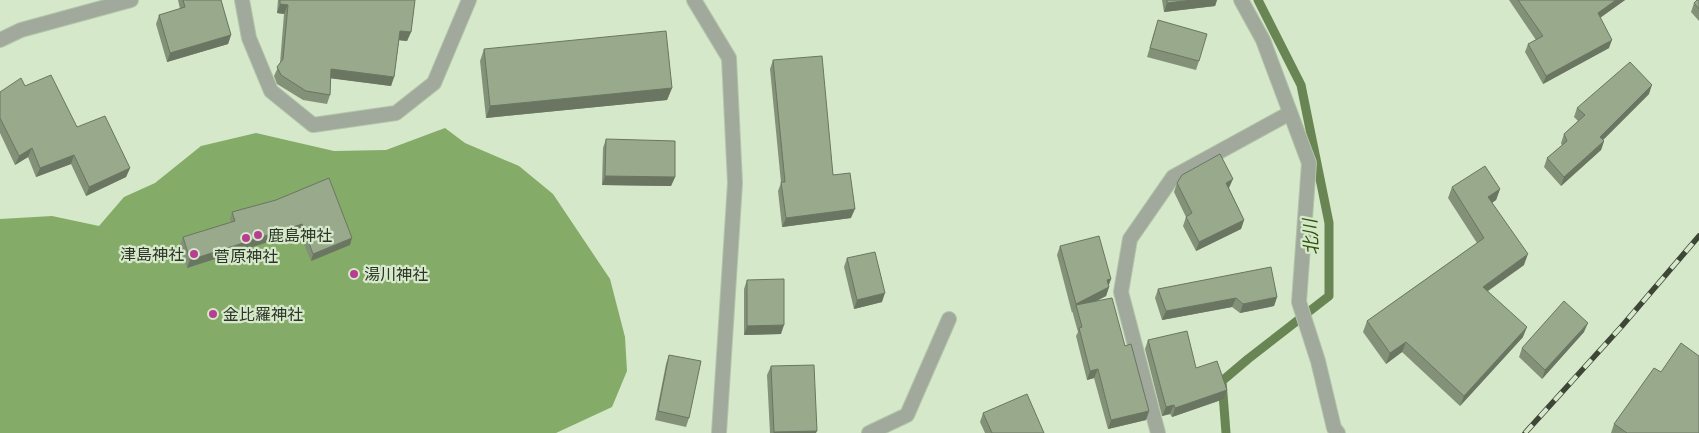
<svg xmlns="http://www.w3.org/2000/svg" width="1699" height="433" viewBox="0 0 1699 433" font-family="Cabin,'Noto Sans JP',sans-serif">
<rect width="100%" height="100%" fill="#d5e8c9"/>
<path fill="#85ab68" d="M445,128l20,15 54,23 34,28 57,85 15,58 2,34 -15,36 -56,26h-556v-214l52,-3 47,10 25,-29 31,-14 46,-37 55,-13 78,18 52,-1z"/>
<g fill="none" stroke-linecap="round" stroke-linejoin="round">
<path stroke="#688553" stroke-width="9" d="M1226,433l-4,-52 26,-22 81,-63v-73l-28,-138 -43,-85"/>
<g stroke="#b3c4a9" stroke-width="16">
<g id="service">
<path d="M869,433l38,-18 42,-96"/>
<path d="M1158,433l-37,-141 9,-53 43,-62 117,-64"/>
</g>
</g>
<g stroke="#b3c4a9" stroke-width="16">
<g id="minor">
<path d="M242,0l7,38 22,53 42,34 83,-12 38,-30 35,-83"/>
<path d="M694,0l35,58 6,125 -16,250"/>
<path d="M1241,0l22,40 46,123 -10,139 19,59 16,67 4,5"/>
<path d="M0,40l21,-10 110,-30"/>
</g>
</g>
<use href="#service" stroke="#a1a99c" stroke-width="14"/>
<use href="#minor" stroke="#a1a99c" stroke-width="14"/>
<g stroke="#3e4638" stroke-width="5.5">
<path id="rail" d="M1525,433l97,-107 77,-90"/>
</g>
<use href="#rail" stroke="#d5e8c9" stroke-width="4" stroke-dasharray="11" stroke-linecap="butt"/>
</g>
<g fill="#839178">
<path d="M178,0h43l10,35 -3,9 -61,18 -11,-38 3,-9 21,-6z"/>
<path d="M278,0h137l-4,32 -4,9 -8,-1 -5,37 -3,9 -60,-8 -1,17 -3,9 -24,-4 -26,-16 -3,-8 6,-13 4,-49 -7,-1z"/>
<path d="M1162,0h55l-2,6 -51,6z"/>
<path d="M1509,0h116l-25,18 9,30 -66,36 -18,-32 3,-8 8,-4z"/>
<path d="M1699,0v21l-8,-9 3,-9z"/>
<path d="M1158,20l41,41 -3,9 -49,-13z"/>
<path d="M484,49l188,39 -5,12 -181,18 -6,-57z"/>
<path d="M773,60l60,115 18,43 -69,9 -4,-36 3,-8 -11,-114z"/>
<path d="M25,86l105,82 -4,9 -40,19 -15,-32 -35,13 -8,-20 -13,8 -15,-32v-41z"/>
<path d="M1649,94l-46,46 1,1 -3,9 -40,36 -17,-19 3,-9 15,-12 -1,-3 3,-9 14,-13 -4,-4 3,-9z"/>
<path d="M606,139l69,38 -4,9 -69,-1 1,-37z"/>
<path d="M1177,183l52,5 15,32 -3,9 -45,22 -13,-25 3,-9 -12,-25z"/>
<path d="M1452,187l48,2 -4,11 -4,3 32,62 -36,26 35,46 -63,69 -58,-54 -16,12 -23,-32 4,-11 110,-78 -29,-45z"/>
<path d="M276,200l74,45 -39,16 -12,-29 -112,36 -7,-23 3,-8 48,-14 -1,-4 2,-7z"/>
<path d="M1060,246l51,33 -2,6v2l-3,9 -9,5 28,45 24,65 -3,9 -38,9 -14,-51 -7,2 -11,-44 2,-4 -5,-18v-2l-1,1 -15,-58z"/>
<path d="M847,258l35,44 -28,7 -10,-42z"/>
<path d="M747,280l34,54 -37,1v-46z"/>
<path d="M1158,289l119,8 -3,9 -34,7 -8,-6 -70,13 -7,-22z"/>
<path d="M1584,332l-42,47 -23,-22 3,-9z"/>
<path d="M1148,340l48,28 31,22 -3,9 -52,18 -2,-3 -8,2 -17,-67z"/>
<path d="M669,355l20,63 -3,9 -31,-7 11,-56z"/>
<path d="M771,366l45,67h-46l-3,-58z"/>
<path d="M983,413l61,20h-59l-5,-11z"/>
<path d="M1614,424l85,9h-88z"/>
</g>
<g fill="#6a7662">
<path d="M1193,0h24l-2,6 -51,6 3,-9z"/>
<path d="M1616,0h9l-31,22 4,-9z"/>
<path d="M280,4l8,1 -4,9 -7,-1z"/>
<path d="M400,31l11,1 -4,9 -10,-1z"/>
<path d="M231,35l-3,9 -61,18 3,-9z"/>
<path d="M1612,40l-3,8 -66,36 3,-8z"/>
<path d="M331,69l63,8 -3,9 -63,-8z"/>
<path d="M1652,85l-3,9 -52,52 3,-9z"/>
<path d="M672,88l-5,12 -181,18 4,-12z"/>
<path d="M1604,141l-3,9 -40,36 3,-9z"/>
<path d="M32,148l-4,9 -13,8 4,-9z"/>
<path d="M74,155l-3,9 -35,13 4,-9z"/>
<path d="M130,168l-4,9 -40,19 3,-9z"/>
<path d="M605,176l70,1 -4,9 -69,-1z"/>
<path d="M1233,179l-4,9 -6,4 3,-9z"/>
<path d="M1500,189l-4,11 -12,8 4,-11z"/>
<path d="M855,209l-4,9 -69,9 4,-9z"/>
<path d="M1244,220l-3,9 -45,22 3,-9z"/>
<path d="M302,224l-3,8 -112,36 3,-8z"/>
<path d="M352,238l-2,7 -39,16 2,-7z"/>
<path d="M1528,254l-4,11 -45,32 4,-10z"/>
<path d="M1111,279l-4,9 2,-1 -3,9 -29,14 -1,-5 -4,8 4,-9 31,-24z"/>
<path d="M885,293l-3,9 -28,7 3,-9z"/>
<path d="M1277,297l-3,9 -34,7 3,-9z"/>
<path d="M1236,298l-4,9 -70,13 4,-9z"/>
<path d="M1588,323l-4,9 -42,47 3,-9z"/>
<path d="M784,325l-3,9 -37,1 3,-9z"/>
<path d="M1527,327l-4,10 -63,69 4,-10z"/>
<path d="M1406,342l-4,10 -16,12 4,-11z"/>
<path d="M1098,369l-4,9 -7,2 3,-9z"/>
<path d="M1227,390l-3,9 -52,18 3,-9z"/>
<path d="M1174,405l-4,9 -8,2 4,-9z"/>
<path d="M1149,411l-3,9 -38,9 3,-9z"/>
<path d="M817,431l-1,2h-43l1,-1z"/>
</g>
<g fill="#98a98c" stroke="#6a7662">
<path d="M183,0h38l10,35 -61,18 -11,-38 26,-8z"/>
<path d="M280,0h135l-4,32 -11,-1 -6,46 -63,-8 -1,26 -24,-4 -25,-16 -4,-8 6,-8 5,-54 -8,-1z"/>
<path d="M1167,0h26l-26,3z"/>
<path d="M1518,0h98l-18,13 14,27 -66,36 -18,-32 15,-8z"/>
<path d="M1697,0h2v9l-5,-6z"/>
<path d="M1158,20l49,14 -8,27 -49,-13z"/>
<path d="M666,31l6,57 -182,18 -6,-57z"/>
<path d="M822,56l11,119 17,-2 5,36 -69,9 -5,-36h4l-12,-122z"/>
<path d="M1630,62l22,23 -52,52 4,4 -40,36 -17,-19 20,-17 -3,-7 21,-19 -8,-7z"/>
<path d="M51,75l26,52 28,-11 25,52 -41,19 -15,-32 -34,13 -8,-20 -13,8 -19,-38v-26l21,-14 4,8z"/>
<path d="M606,139l69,2v36l-70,-1z"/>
<path d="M1220,154l13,25 -7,4 18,37 -45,22 -13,-25 6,-4 -15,-30 5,-8z"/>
<path d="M1485,166l15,23 -12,8 40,57 -45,33 44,40 -63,69 -58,-54 -16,11 -23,-32 117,-83 -32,-51z"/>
<path d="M329,178l23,60 -39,16 -11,-30 -112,36 -7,-23 52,-16 -3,-9 44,-12z"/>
<path d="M1099,236l12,43 -4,1 2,7 -33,17 -16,-58z"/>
<path d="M875,252l10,41 -28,7 -10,-42z"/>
<path d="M1271,267l6,30 -34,7 -7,-6 -70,13 -8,-22z"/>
<path d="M784,279v46l-37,1v-46z"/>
<path d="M1112,298l13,48 6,-2 18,67 -38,9 -13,-51 -8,2 -11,-43 3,-1 -6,-22z"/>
<path d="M1564,301l24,22 -43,47 -23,-22z"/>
<path d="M1187,331l9,37 21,-7 10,29 -52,18 -1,-3 -8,2 -18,-67z"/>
<path d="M1681,343l18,13v77h-72l-13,-9 40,-56 7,4z"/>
<path d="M669,355l32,6 -12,57 -31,-7z"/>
<path d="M814,365l3,66 -43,1 -3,-66z"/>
<path d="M1027,394l17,39h-52l-9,-20z"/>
</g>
<g fill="#b83e91" stroke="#d5e8c9" stroke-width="2">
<circle cx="258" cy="235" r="5"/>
<circle cx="246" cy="238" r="5"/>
<circle cx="194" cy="254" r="5"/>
<circle cx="354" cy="274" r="5"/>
<circle cx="213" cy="314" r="5"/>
</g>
<g text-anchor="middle" stroke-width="4.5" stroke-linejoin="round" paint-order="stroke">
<g font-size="16" fill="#2d3428" stroke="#d5e8c9" text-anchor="start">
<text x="268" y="241">鹿島神社</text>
<text x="184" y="260" text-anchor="end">津島神社</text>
<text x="246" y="262" text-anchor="middle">菅原神社</text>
<text x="364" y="280">湯川神社</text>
<text x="223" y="320">金比羅神社</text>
</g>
<g font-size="18" font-style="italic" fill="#30530a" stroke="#d5e8c9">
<text transform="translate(1311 237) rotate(-93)" y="6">北川</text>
</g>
</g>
</svg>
